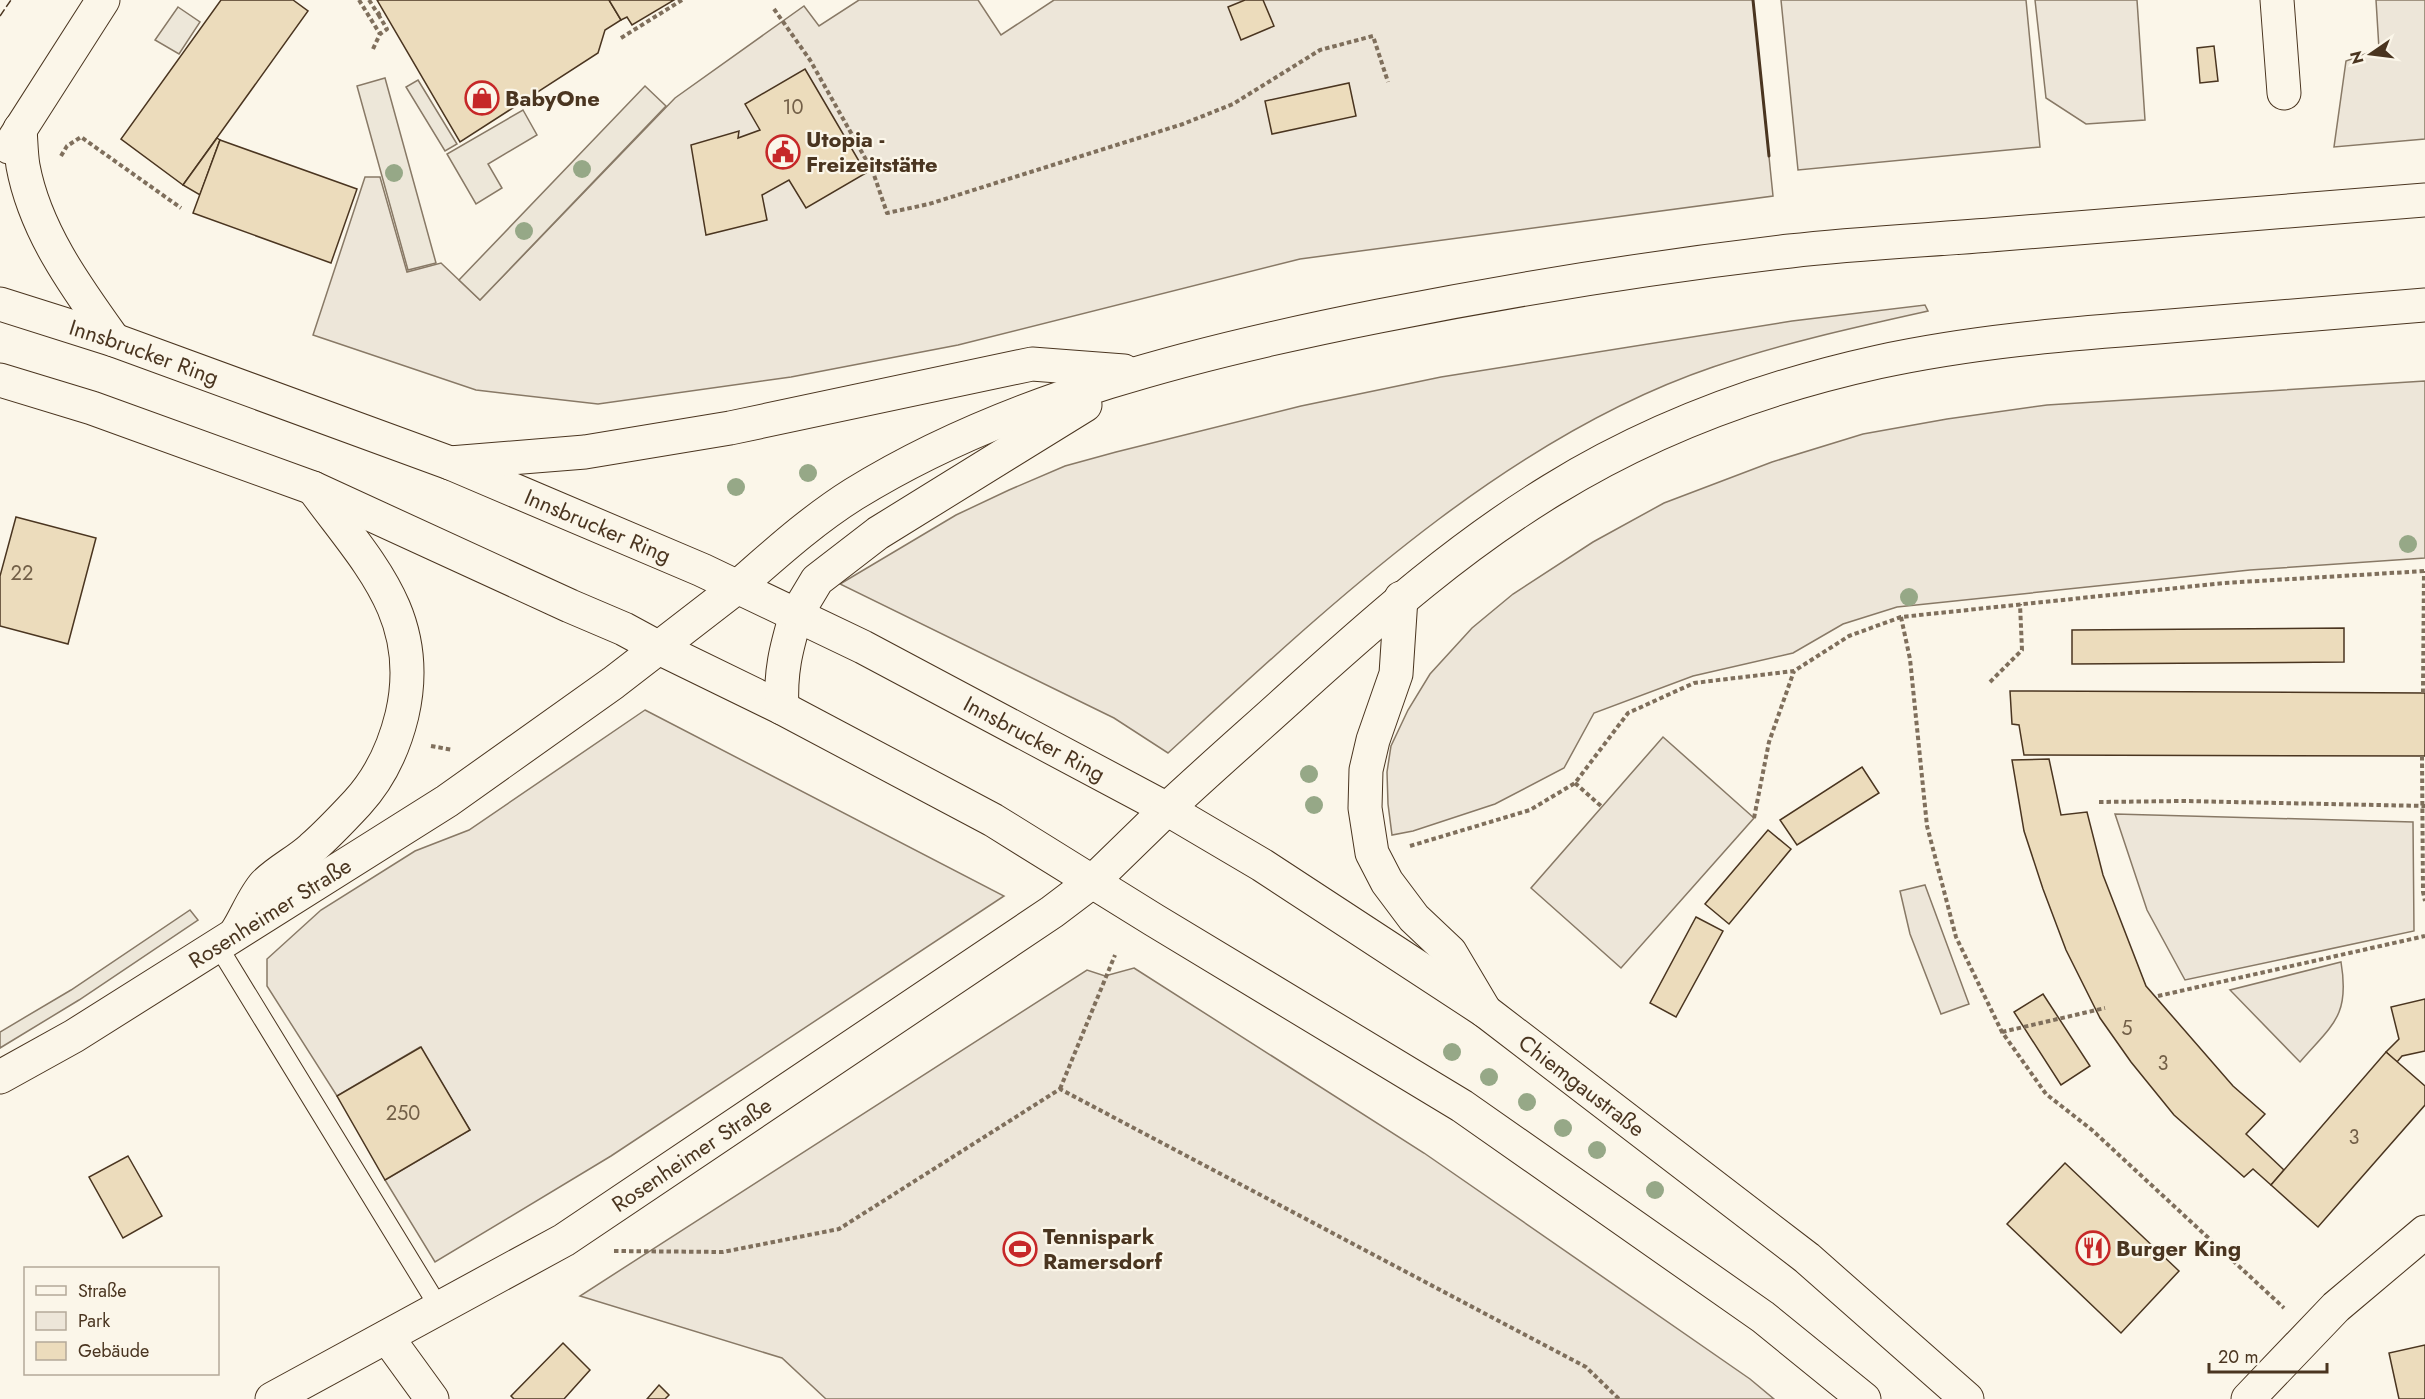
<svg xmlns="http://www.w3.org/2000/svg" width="2425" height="1399" viewBox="0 0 2425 1399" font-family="Jost,sans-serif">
<rect width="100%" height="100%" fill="#fbf6e9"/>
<g fill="#ede6d9" stroke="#887966" stroke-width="1.5">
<path d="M859,0h119l23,35 53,-35h699l20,196 -473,63 -342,86 -167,32 -193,27 -122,-14 -163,-55 52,-158h15l27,95 34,-9 39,37 195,-202 129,-92 15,20z"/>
<path d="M1781,0h245l14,147 -242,23z"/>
<path d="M2035,0h102l8,120 -59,4 -40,-26z"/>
<path d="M2376,0h49v139l-91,8 12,-86 33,-12z"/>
<path d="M1925,305l3,6c-72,16 -145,32 -215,56 -209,71 -385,240 -545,386l-54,-35 -274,-134 116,-69 53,-25 56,-24 51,-14 185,-46 140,-29 351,-56z"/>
<path d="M2425,381v177l-175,12 -353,37 -54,17 -50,29 -100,23 -99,37 -30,55 -69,36 -82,27 -21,4 -4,-31 -1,-32 4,-26 17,-36 22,-36 42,-46 41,-34 80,-52 71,-39 108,-41 91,-28 84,-15 100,-14z"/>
<path d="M645,710l359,186 -393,260 -176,106 -50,-82 85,-50 -50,-83 -83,49 -70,-110v-27l54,-49 94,-59 54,-21z"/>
<path d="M1663,737l91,81 -133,150 -90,-80z"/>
<path d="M2115,814l298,8 1,109 -229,49 -38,-70z"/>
<path d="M1925,885l44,119 -28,10 -31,-80 -10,-43z"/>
<path d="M2341,962c9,54 -8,62 -41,100l-70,-72z"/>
<path d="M1134,968l290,185 326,226 24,20h-948l-44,-41 -202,-62 507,-326 18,6z"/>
</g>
<g fill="#ede7d9" stroke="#887966" stroke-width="1.5">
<path d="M178,7l22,15 -21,32 -24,-14z"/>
<path d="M385,78l51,185 -28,7 -51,-184z"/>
<path d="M418,80l39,64 -12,7 -39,-64z"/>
<path d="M645,86l21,20 -186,194 -21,-20z"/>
<path d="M523,110l14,25 -49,29 14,24 -26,16 -29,-50z"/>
<path d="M190,910l8,10 -119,80 -79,48v-16l71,-42z"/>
</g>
<g fill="#ecdcbc" stroke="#4a3520" stroke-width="1.5">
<path d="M221,0h72l15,11 -125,174 -62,-46z"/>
<path d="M377,0h232l12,20 -16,10 -7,23 -138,89z"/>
<path d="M609,0h65l-42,25 -5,-8 -6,3z"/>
<path d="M1245,0h18l11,26 -33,14 -13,-33z"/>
<path d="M2214,46l4,35 -18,2 -3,-35z"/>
<path d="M805,69l61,104 -60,35 -17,-28 -27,15 5,25 -61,15 -15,-90 48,-14 -1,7 22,-8 -15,-26z"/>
<path d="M1349,83l7,33 -84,18 -7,-33z"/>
<path d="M217,138l3,2 -20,55 -17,-10z"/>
<path d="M220,140l137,49 -26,74 -138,-50z"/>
<path d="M16,517l80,21 -28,106 -68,-18v-50z"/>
<path d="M2344,628v34l-272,2v-34z"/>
<path d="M2010,691l415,2v63l-401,-1 -5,-30 -7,-1z"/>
<path d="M2049,759l12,56 26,-3 16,63 43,111 87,100 32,28 -19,20 38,36 -13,15 -18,-16 -9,8 -70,-62 -43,-53 -31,-44 -34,-68 -23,-61 -19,-58 -12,-71z"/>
<path d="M1862,767l17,26 -82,52 -17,-25z"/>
<path d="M1768,830l23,19 -62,75 -24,-20z"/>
<path d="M1696,917l27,14 -47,86 -26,-14z"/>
<path d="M2043,994l47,72 -29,19 -47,-73z"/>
<path d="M2425,999v52l-23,5 -5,6 -11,-10 13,-13 -8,-32z"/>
<path d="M421,1047l49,83 -85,50 -48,-84z"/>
<path d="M2386,1052l39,34v19l-107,122 -47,-42z"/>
<path d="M128,1156l34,60 -39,22 -34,-61z"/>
<path d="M2065,1163l114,108 -58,62 -114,-109z"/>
<path d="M563,1343l27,27 -26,29h-50l-3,-3z"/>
<path d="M2425,1345v54h-26l-10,-46z"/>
<path d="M659,1385l10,10 -4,4h-18z"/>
</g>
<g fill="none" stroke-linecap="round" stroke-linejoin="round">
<g stroke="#4a3520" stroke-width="20">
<path id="lane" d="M218,946l222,363"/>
</g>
<g stroke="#4a3520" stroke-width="35">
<g id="street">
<path d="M2277,0l7,93"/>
<path d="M387,1337l45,62"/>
<path d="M2248,1399l88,-92 89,-75"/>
</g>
</g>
<g stroke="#4a3520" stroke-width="35">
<g id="secondary">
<path d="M20,129c1,12 1,25 3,37 12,65 53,121 91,174"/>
<path d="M9,147l94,-147"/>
<path d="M237,931c9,-14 17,-35 28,-47 14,-14 33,-23 47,-36 16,-14 31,-30 45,-45 23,-25 37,-55 45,-88 23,-99 -35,-153 -89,-227"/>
<path id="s1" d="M0,1077l74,-41 373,-235 166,-118 123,-95"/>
<path id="s2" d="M272,1399l292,-159 488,-328 41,-31"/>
</g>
</g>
<g stroke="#4a3520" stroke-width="35">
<g id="primary">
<path id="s3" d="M0,304l114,36 336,123 252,107 161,77 304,162 95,56 223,146 322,247 160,141"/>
<path d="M0,380l92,28 221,80 257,118 54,23 35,19 123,60 211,112 161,100 308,186 301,211 101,82"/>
<path d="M782,708c-2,-36 4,-59 14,-93"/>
<path d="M1093,881l74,-72"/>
</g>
</g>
<g stroke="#4a3520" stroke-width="35">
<g id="highway">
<path d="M450,463l135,-11 145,-24 302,-64 92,7"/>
<path d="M736,588c38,-33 75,-67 118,-94 155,-96 348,-143 525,-178 136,-27 273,-49 411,-65 70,-8 141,-11 212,-17 141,-11 282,-23 423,-34"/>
<path d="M1401,598l-5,76 -23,66 -7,30 -1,38 7,45 15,29 27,36 36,34 35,59"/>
<path d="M796,615l21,-35 61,-47 207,-128"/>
<path d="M1167,809c45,-42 91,-82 136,-123 80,-72 156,-139 249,-196 99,-61 213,-103 326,-128 92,-20 187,-28 280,-35 89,-8 178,-15 267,-22"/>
</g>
</g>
<g stroke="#7f6f5c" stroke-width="4" stroke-dasharray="4.5 3" stroke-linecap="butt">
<path d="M359,0l21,34"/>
<path d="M369,0l9,14 5,-3"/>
<path d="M774,9l36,51 63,112 14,41 42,-9 254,-80 50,-20 87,-54 53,-14 15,46"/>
<path d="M621,38l61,-38"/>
<path d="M373,49l7,-15 7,-5 -9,-15"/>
<path d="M61,156l6,-10 14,-9 100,71"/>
<path d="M1901,617l9,42 17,167 29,111 46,95 44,62 46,36 192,178"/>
<path d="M1990,682l32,-32 -2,-46"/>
<path d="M2423,693l1,-122"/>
<path d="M431,746l22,4"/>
<path d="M2422,756l1,136 2,9"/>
<path d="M1575,783l26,23"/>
<path d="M2099,802l84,-1 242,5"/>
<path d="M1754,818l15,-76 25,-71"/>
<path d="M1410,846l120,-36 45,-27 53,-70 66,-30 100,-12 55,-35 52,-19 323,-34 201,-12"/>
<path d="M2158,996l267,-60"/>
<path d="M2002,1032l103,-24"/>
<path d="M1060,1089l55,-134"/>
<path d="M614,1251l109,1 116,-23 221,-140 526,278 33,32"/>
</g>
<use href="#lane" stroke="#fbf6e9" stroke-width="18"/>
<use href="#street" stroke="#fbf6e9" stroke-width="33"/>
<use href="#secondary" stroke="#fbf6e9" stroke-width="33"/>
<use href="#primary" stroke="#fbf6e9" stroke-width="33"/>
<use href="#highway" stroke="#fbf6e9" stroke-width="33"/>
<path stroke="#4a3520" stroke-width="1.5" stroke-dasharray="8 3" stroke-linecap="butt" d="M0,16l11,-16"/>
<path stroke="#4a3520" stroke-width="3" d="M1753,0l16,156"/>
</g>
<g fill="#96a887">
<circle cx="582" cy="169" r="9"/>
<circle cx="394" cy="173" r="9"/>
<circle cx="524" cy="231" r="9"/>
<circle cx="808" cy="473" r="9"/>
<circle cx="736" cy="487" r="9"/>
<circle cx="2408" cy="544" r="9"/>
<circle cx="1909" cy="597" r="9"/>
<circle cx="1309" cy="774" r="9"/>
<circle cx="1314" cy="805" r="9"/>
<circle cx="1452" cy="1052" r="9"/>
<circle cx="1489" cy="1077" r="9"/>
<circle cx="1527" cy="1102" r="9"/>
<circle cx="1563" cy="1128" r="9"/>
<circle cx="1597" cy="1150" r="9"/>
<circle cx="1655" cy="1190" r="9"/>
</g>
<defs>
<g id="shop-ring" transform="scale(1.725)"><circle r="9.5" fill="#fbf6e9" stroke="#c62828" stroke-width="1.5"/><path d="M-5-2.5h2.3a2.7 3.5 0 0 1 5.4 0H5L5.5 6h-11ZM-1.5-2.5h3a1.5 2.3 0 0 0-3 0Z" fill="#c62828"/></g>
<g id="civic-ring" transform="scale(1.725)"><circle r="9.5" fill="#fbf6e9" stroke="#c62828" stroke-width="1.5"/><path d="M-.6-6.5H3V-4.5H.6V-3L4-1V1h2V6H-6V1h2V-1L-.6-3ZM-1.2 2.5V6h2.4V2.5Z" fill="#c62828"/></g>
<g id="restaurant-ring" transform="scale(1.725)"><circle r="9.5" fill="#fbf6e9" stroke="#c62828" stroke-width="1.5"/><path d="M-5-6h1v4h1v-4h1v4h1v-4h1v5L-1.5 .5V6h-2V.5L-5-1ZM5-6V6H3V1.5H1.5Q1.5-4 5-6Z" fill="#c62828"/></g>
<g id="stadium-ring" transform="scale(1.725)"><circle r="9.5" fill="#fbf6e9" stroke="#c62828" stroke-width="1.5"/><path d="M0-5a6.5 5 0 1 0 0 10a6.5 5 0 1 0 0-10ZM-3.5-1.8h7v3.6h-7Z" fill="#c62828"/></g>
</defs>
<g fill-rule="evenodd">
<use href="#shop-ring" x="482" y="98"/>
<use href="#civic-ring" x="783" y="152"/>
<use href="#restaurant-ring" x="2093" y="1248"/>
<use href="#stadium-ring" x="1020" y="1249"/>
</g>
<g text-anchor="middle" stroke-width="4.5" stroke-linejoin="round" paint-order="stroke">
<g font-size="20" fill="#725f47">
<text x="793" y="114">10</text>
<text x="22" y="580">22</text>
<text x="2127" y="1035">5</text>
<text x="2163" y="1070">3</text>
<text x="403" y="1120">250</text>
<text x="2354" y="1144">3</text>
</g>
<g font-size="22" font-weight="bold" fill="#4a3520" stroke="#fbf6e9" text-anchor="start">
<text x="505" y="106">BabyOne</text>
<text x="806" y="147">Utopia -<tspan x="806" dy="25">Freizeitstätte</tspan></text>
<text x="1043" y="1244">Tennispark<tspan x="1043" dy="25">Ramersdorf</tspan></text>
<text x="2116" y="1256">Burger King</text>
</g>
<g font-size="22" fill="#4a3520" stroke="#fbf6e9">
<text dy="8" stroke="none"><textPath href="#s3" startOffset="152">Innsbrucker Ring</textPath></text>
<text dy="8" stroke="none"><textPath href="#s3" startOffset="638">Innsbrucker Ring</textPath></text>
<text dy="8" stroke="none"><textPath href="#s3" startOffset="1124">Innsbrucker Ring</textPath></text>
<text dy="8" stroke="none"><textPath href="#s1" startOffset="316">Rosenheimer Straße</textPath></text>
<text dy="8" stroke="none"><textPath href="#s3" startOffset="1773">Chiemgaustraße</textPath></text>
<text dy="8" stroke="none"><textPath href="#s2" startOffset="486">Rosenheimer Straße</textPath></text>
</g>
</g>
<rect x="24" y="1267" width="195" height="108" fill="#fbf6e9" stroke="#b4a999" stroke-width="1.5"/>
<rect x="36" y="1286" width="30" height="9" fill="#fbf6e9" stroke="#b4a999" stroke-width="1.5"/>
<text x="78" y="1297" font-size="18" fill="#4a3520">Straße</text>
<rect x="36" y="1312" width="30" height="18" fill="#ede6d9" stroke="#b4a999" stroke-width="1.5"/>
<text x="78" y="1327" font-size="18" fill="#4a3520">Park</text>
<rect x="36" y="1342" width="30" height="18" fill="#ecdcbc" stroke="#b4a999" stroke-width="1.5"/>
<text x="78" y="1357" font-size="18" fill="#4a3520">Gebäude</text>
<g transform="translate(2371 54) rotate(256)" stroke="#fbf6e9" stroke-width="4.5" paint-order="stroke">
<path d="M0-4.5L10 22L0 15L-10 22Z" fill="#4a3520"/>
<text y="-9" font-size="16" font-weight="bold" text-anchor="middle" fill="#4a3520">N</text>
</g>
<path d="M2209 1363v9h118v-9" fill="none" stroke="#4a3520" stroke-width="3"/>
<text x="2218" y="1363" font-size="18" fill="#4a3520" stroke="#fbf6e9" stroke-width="4.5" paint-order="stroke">20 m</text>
</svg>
